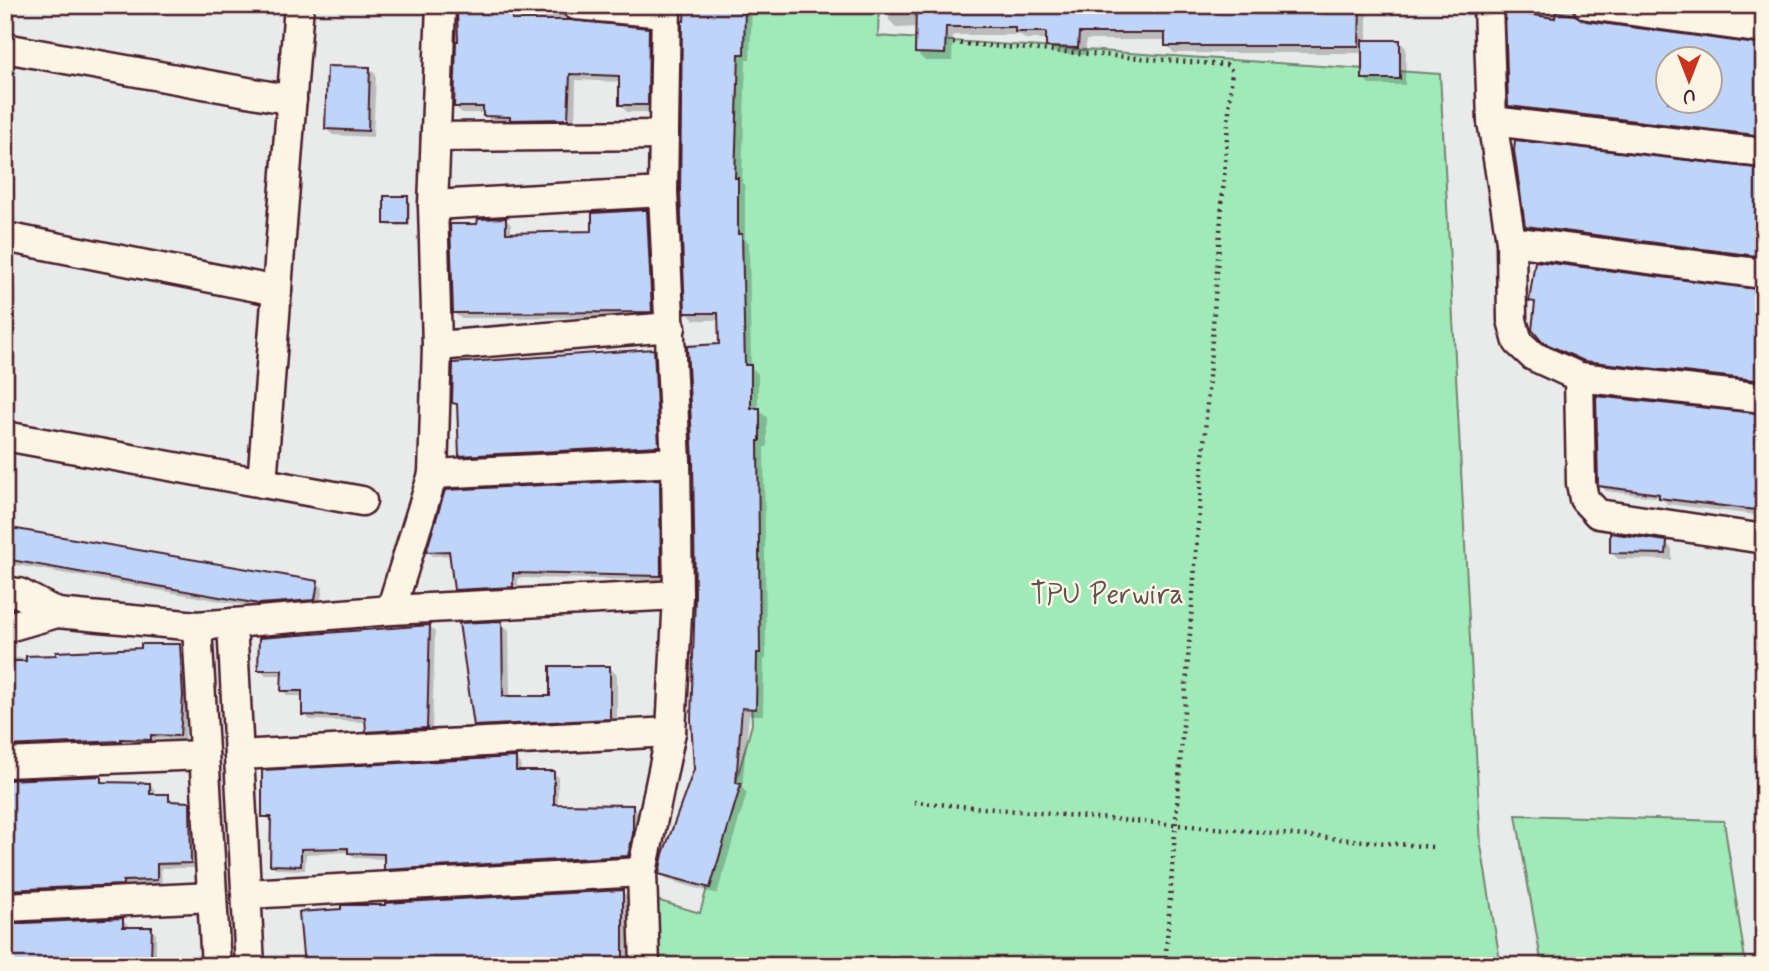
<svg xmlns="http://www.w3.org/2000/svg" width="1769" height="971" viewBox="0 0 1769 971" font-family="Mynerve,sans-serif">
<rect width="100%" height="100%" fill="#e9ebeb"/>
<filter id="ink" filterUnits="userSpaceOnUse"><feTurbulence type="fractalNoise" baseFrequency=".0143" numOctaves="2"/><feDisplacementMap in="SourceGraphic" scale="14" xChannelSelector="R" yChannelSelector="G"/><feConvolveMatrix kernelMatrix="1 2 1 2 8 2 1 2 1" color-interpolation-filters="sRGB"/></filter>
<g filter="url(#ink)">
<g fill="#a0e9b8" stroke="#758472" stroke-width="2">
<path d="M736,5h143l-1,31 562,38 41,772 20,120h-864l-4,-73 67,20 52,-189 -20,-468z"/>
<path d="M1516,815l208,6 22,145h-204z"/>
</g>
<g fill="#0003" fill-rule="evenodd">
<path d="M459,5h109l-2,6 2,10 80,9 7,7 -1,75h-27l-7,-8v-22l-44,-2 -1,46 -83,-3 -7,-10h-23l-7,-7 5,-64z"/>
<path d="M684,5h68l-2,55h-4l-4,123 3,3v53l4,4 2,124 7,7v36l9,7v30h-3l2,212h-2l-1,56h-14l-7,73 5,5 -30,101 -49,-14 -7,-7 35,-103 25,-424 -1,-26h-26l-7,-7 -6,-121z"/>
<path d="M888,5h479v37h33l6,6 -1,37h-35l-7,-7 1,-25h-190l-7,-8v-5h-81v15l-30,-1 -8,-8v-7h-23l-5,-4h-67l-1,26h-27l-8,-8 1,-26 -21,1 -8,-8z"/>
<path d="M1506,5h73l-2,5 2,10 185,27v94l-248,-29 -6,-7zM1668,60h42v42h-42z"/>
<path d="M1680,5h84v12z"/>
<path d="M370,69l6,6 -3,62 -40,-2 -7,-6z"/>
<path d="M1764,171v91l-230,-30 -7,-7z"/>
<path d="M408,198l2,3v25h-21l-3,-2z"/>
<path d="M647,211l5,6 5,100 -197,1 -6,-5 25,-87 27,-7 5,6v10l83,-2z"/>
<path d="M1764,292v94l-173,-20 -40,-18 -7,-7 -7,-35 -6,-5z"/>
<path d="M653,350l7,7 4,95 -197,10 -6,-7 -2,-47 -5,-5z"/>
<path d="M1764,416v111l-8,-7v-5l-89,-11 -5,-6 -56,-7 -6,-6z"/>
<path d="M659,481l5,5 2,94 -148,-2v14l-57,3 -5,-6 -5,-34 -18,1 -5,-5z"/>
<path d="M5,529l312,53 6,6 -3,16 -55,5 -260,-46z"/>
<path d="M1666,543l6,6v11l-54,-1 -7,-6z"/>
<path d="M1756,556h8v33l-9,-6z"/>
<path d="M501,623l8,7 1,68h41l59,-30 7,7v50l-134,8 -8,-8z"/>
<path d="M430,626l5,6 -3,101 -58,4 -6,-6 -1,-9 -57,-2 -6,-6 -1,-18h-15l-5,-5v-16h-17l-6,-6z"/>
<path d="M180,645l5,6 2,51 -2,38 -29,-1v6l-30,-2v3l-121,7v-95l53,-1z"/>
<path d="M516,759l5,5 -1,8h33l5,5v29l75,1 5,5 -1,28 -4,20 -242,14 -5,-5v-10l-31,-1 -6,-6 -43,2 -1,16 -28,-1 -5,-5v-43l-8,-5z"/>
<path d="M100,778l6,6h44l5,6v6h13l5,6 16,2 6,5v59h-34l1,17 -34,1v3l-123,8v-116z"/>
<path d="M622,891l6,6v57l3,3v9h-364l1,-5h37l82,-54z"/>
<path d="M122,920l6,5v4h23l5,5v32h-151z"/>
</g>
<g fill="#bed4f8" stroke="#4a1f2b" stroke-width="2" fill-rule="evenodd">
<path d="M685,5h60l-1,49h-5l-4,124h3v56h4l3,131h6v43h9v33h-2l2,212h-3l-1,56 -14,-1 -6,75 5,1 -31,104 -51,-14 4,-20 31,-85 -3,-50 4,-124 -2,-134 -6,-115 32,-2 -1,-31h-33l-5,-121 2,-171h2z"/>
<path d="M916,5h444l-1,41h-194v-13h-86l-1,15 -32,-1v-15h-31v-5h-69l-1,27 -30,-1z"/>
<path d="M512,8v12h58l79,8 -1,77h-29v-29l-49,-2 -2,45 -58,1v-3l-27,-1v-9h-29l2,-66h2l-1,-30z"/>
<path d="M1505,11l50,7 1,-6 19,3 11,6 178,24v91l-256,-30zM1668,60h42v42h-42z"/>
<rect x="1362" y="40" width="38" height="39"/>
<path d="M327,66l43,1 -2,64 -43,-2z"/>
<path d="M1515,140l249,29v88l-239,-31 -11,-75z"/>
<rect x="384" y="196" width="24" height="28"/>
<path d="M643,210h4l5,102 -199,1 -3,-89h27l1,-5 28,-1v15l86,-2v-18z"/>
<path d="M1535,261l229,29v91l-180,-20 -42,-19 -10,-12 3,-28 -6,-1z"/>
<path d="M654,349l5,97 -200,10 -2,-52 -5,-1 1,-40z"/>
<path d="M1596,396l168,18v97l-105,-13v-4l-61,-8z"/>
<path d="M660,479l1,97 -148,-3v14l-59,3 -5,-39 -23,1 19,-62z"/>
<path d="M5,527l313,54 -3,19 -56,4 -254,-45z"/>
<path d="M1610,533l57,8 -1,13 -56,-1z"/>
<path d="M502,621l1,75h47v-30h60v53l-136,7 -15,-103z"/>
<path d="M430,625l-3,103 -61,4 -1,-15 -63,-2v-24h-21l1,-21h-24l1,-32z"/>
<path d="M141,644h39l3,52 -3,40 -29,-1v5l-30,-1v2l-116,5 1,-85h20v-5l30,-1v-3l85,-4z"/>
<path d="M516,757v14h38v33l79,1v29l-5,22 -244,14v-16l-36,-1v-5l-47,1v17l-31,-1 1,-48h-9v-47z"/>
<path d="M101,776v6l49,1v11h19v7l21,1 1,61 -34,1v16l-34,1v4l-118,5v-110z"/>
<path d="M623,890v76h-319l-5,-54 42,-3v-4h44v-2z"/>
<path d="M123,918v9h29l-1,33 -61,1v5h-85v-42z"/>
</g>
<g fill="none" stroke-linecap="round" stroke-linejoin="round">
<g stroke="#4a1f2b" stroke-width="33">
<g id="minor">
<path d="M576,5l89,8"/>
<path d="M1488,5l4,116 19,120 1,79 6,22 15,14 46,21 2,106 3,16 14,15 166,25"/>
<path d="M1588,5l176,24"/>
<path d="M5,48l287,52"/>
<path d="M1492,121l272,32"/>
<path d="M436,137l226,-2"/>
<path d="M433,205l230,-13"/>
<path d="M5,237l272,54"/>
<path d="M1511,241l253,33"/>
<path d="M437,346l234,-19"/>
<path d="M1579,377l185,21"/>
<path d="M5,436l357,65"/>
<path d="M433,474l243,-12"/>
<path d="M262,483l37,-478"/>
<path d="M5,591l14,2 38,20"/>
<path d="M391,610l42,-136 4,-128 -4,-141 8,-200"/>
<path d="M232,623l18,343"/>
<path d="M197,626l19,340"/>
<path d="M5,628l52,-15 140,13 194,-16 287,-15"/>
<path d="M239,755l432,-23"/>
<path d="M5,763l199,-8"/>
<path d="M247,894l395,-22"/>
<path d="M5,907l207,-10"/>
<path d="M645,966l-3,-94 29,-140 7,-137 -2,-133 -13,-270 3,-187"/>
</g>
</g>
<g stroke="#4a1f2b" stroke-width="4.5" stroke-dasharray="2 5" stroke-linecap="butt">
<path d="M953,43l274,22 5,6 -67,895"/>
<path d="M914,802l519,45"/>
</g>
<use href="#minor" stroke="#fcf5e5" stroke-width="28"/>
</g>
</g>
<g text-anchor="middle" stroke-width="5" stroke-linejoin="round" paint-order="stroke">
<g font-size="28" fill="#60524e" stroke="#fcf5e5">
<text x="1107" y="603">TPU Perwira</text>
</g>
</g>
<rect width="1769" height="971" fill="none" stroke="#fcf5e5" stroke-width="28"/>
<rect x="14" y="14" width="1741" height="943" fill="none" stroke="#4a1f2b" stroke-width="2.5" filter="url(#ink)"/>
<g transform="translate(1689 80) rotate(180)"><circle r="33" fill="#fcf5e5" stroke="#b59f9b" stroke-width="2"/>
<path d="M0-5L12 26L0 18L-12 26Z" fill="#c8321e"/>
<text y="-10" font-size="19" font-weight="bold" text-anchor="middle" fill="#4a1f2b">U</text>
</g>
</svg>
